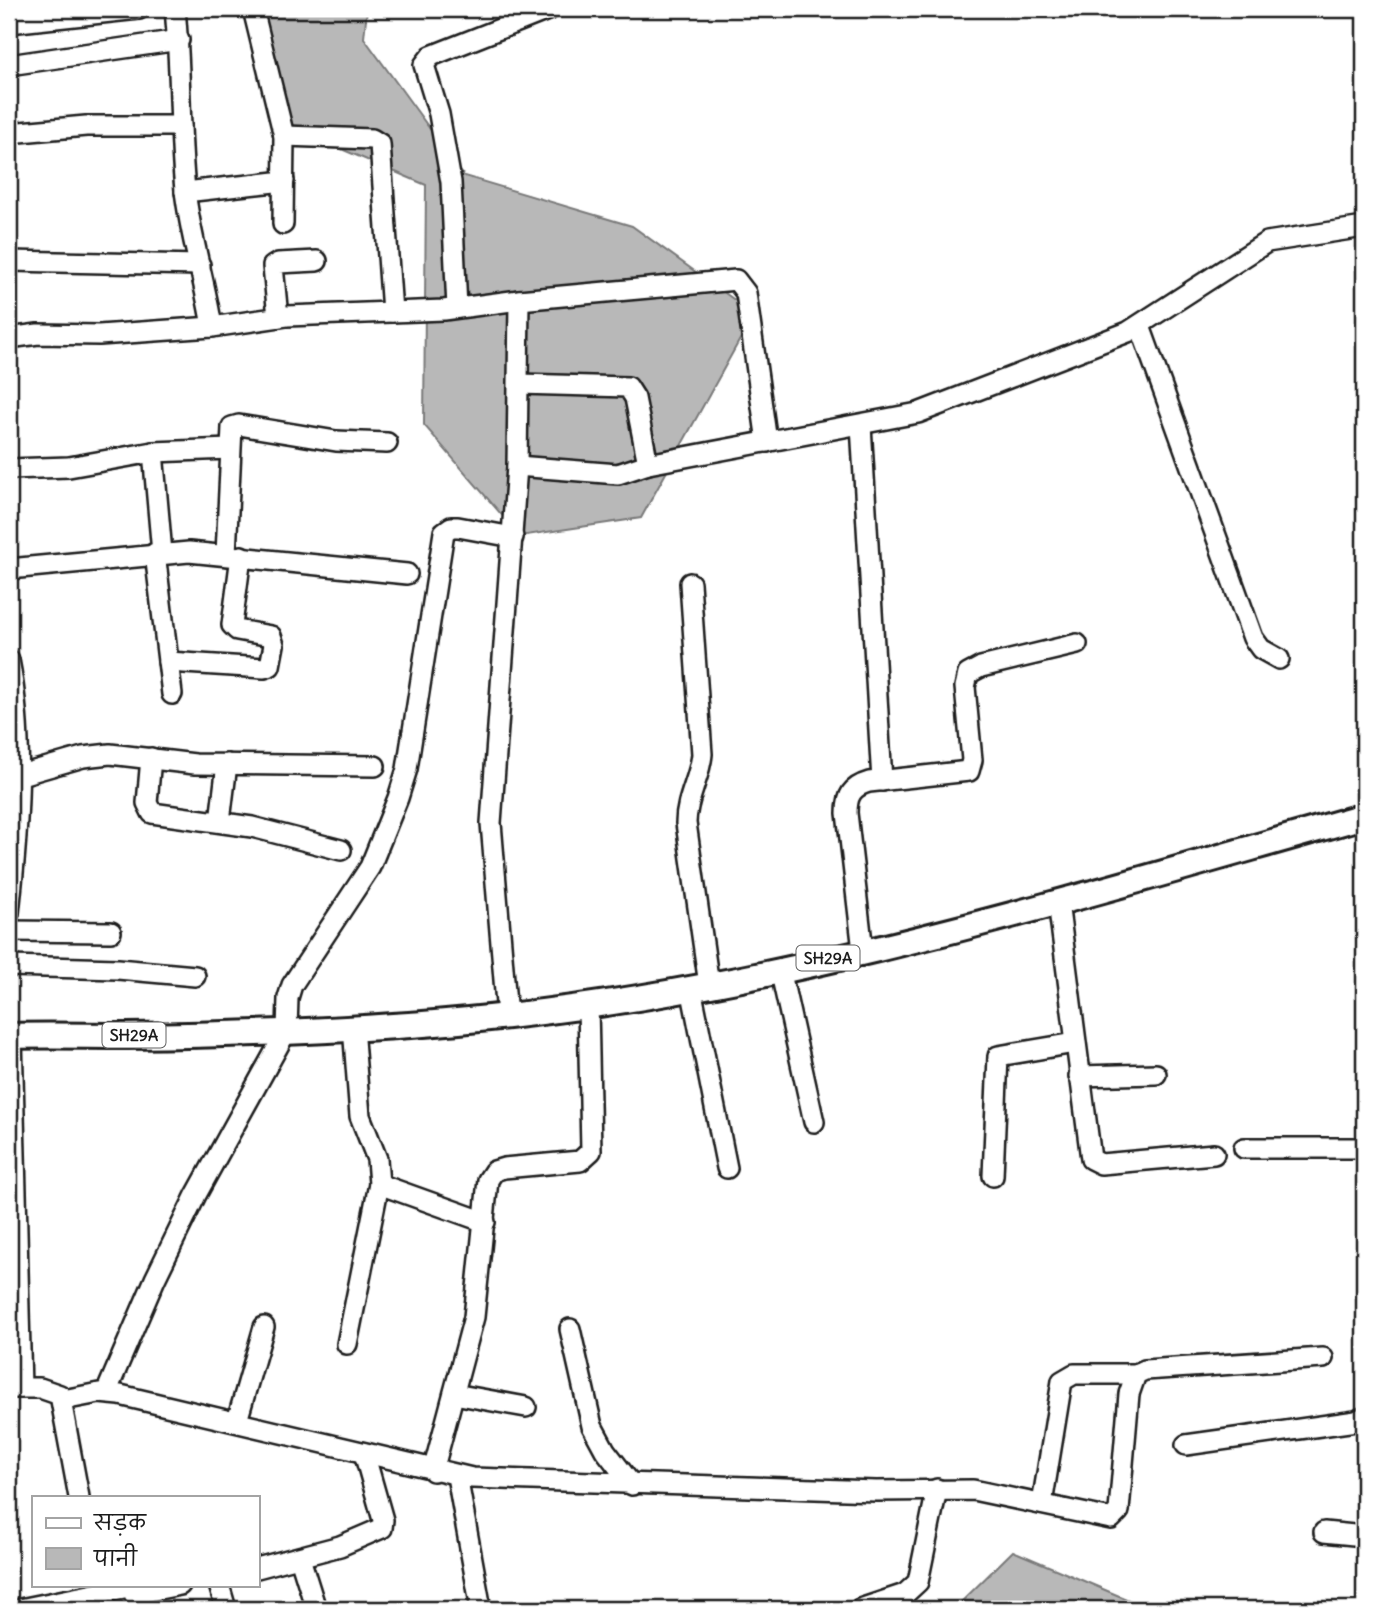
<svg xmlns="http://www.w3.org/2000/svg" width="1373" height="1618" viewBox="0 0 1373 1618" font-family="Delius,'Playpen Sans Deva',sans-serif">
<rect width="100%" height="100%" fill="#fff"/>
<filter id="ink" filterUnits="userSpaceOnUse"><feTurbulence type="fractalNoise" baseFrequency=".0143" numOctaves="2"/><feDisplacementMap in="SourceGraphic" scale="14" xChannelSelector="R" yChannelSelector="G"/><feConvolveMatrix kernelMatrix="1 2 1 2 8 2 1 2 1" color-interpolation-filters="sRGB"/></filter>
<g filter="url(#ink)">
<g fill="#b8b8b8" stroke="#7a7a7a" stroke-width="2">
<path d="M256,9h111l-3,29 100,138 168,50 122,88 -113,204 -121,18 -96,-111 2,-240 -146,-62z"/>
<path d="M1013,1551l137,58h-196z"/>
</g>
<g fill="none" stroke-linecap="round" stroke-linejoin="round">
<g stroke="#1c1c1c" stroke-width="24">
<g id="minor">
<path d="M175,9c6,60 4,121 10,181 5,46 20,91 27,137"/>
<path d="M253,9l31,127 -1,88"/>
<path d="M9,23l130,-14"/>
<path d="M9,65l170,-25"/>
<path d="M9,133l77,-7h95"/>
<path d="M284,136l88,3 8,5 12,168"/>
<path d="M185,192l99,-11"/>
<path d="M9,261l191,4"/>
<path d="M457,308l-6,-126 -12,-68 -15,-49 7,-9 119,-47"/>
<path d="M278,317l-5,-51 5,-3 39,-2"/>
<path d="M1140,326l113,312 8,11 18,10"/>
<path d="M9,338l29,-4 61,1 113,-8 75,-11 157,-6 75,-10 217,-20 10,13 21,149"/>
<path d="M519,384l109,3 7,11 13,66"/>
<path d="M861,425l21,356"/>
<path d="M153,452l9,101"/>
<path d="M517,466l101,8 30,-10 270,-51 210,-81 139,-90 97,-15"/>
<path d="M9,469l60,-2 84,-15 77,-3"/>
<path d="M155,553l17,141"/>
<path d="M226,554l6,-127 7,-2 97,16 51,2"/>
<path d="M9,569l180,-17 218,22"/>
<path d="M690,583l12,171c-2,24 -16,44 -16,69l23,162"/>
<path d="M9,660c16,82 9,170 0,253"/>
<path d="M168,662l96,6 6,-2 4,-21 -3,-9 -34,-6 -5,-5 9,-69"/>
<path d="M151,758l-4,45 5,10 100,14 89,23"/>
<path d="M17,776l66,-19 27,-3 85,10 180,2"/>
<path d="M220,821l7,-57"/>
<path d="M1058,902l33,257 10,5 113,-10"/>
<path d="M9,931l102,1"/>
<path d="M863,951l-16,-138c0,-18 5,-26 22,-31l100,-11 3,-11 -7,-73 3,-13 13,-7 96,-23"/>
<path d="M9,966l109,3 77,7"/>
<path d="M780,969l34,153"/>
<path d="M691,988l36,180"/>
<path d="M507,1016l-16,-193 26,-357 2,-166"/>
<path d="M12,1036l9,352"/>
<path d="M1079,1076l77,-2"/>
<path d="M1244,1148h120"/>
<path d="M993,1176l5,-120 77,-13"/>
<path d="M379,1184l106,38"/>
<path d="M570,1329l22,97 13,24 27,35"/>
<path d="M347,1344l32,-160 -2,-25 -17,-43 -7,-89"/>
<path d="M9,1388h31l20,7 19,102"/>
<path d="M106,1393l49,-114 41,-84 91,-165 1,-32 4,-13 78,-118 28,-69 9,-29 37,-237 7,-5h7l55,10"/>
<path d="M454,1394l72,13"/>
<path d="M63,1400l36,-7 21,2 352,83 404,13 97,-1 138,29 8,-8 10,-117 7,-20 9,-4 178,-12"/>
<path d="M237,1421l27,-94"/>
<path d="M1186,1445l170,-24 8,-4"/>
<path d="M433,1471l41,-154 14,-137 6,-9 10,-3 76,-7 11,-10 -3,-146"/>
<path d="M457,1476l24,133"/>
<path d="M1042,1504l20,-123 12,-7h62"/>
<path d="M1324,1532l40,4"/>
<path d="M300,1558l16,51"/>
<path d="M257,1568l83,-22 42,-18 1,-8 -19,-67"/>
<path d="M219,1585l7,24"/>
<path d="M134,1594l46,-9"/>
<path d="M20,1609l109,-22"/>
<path d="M860,1609l45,-15 13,-12 19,-93"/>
</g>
</g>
<g stroke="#1c1c1c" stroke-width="30">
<path id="major" d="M9,1036c39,-1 78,0 118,0 126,-2 255,-6 381,-20 291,-32 575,-121 856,-200"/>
</g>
<use href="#minor" stroke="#fff" stroke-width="19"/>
<use href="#major" stroke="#fff" stroke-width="24"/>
</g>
</g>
<g text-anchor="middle" stroke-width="6" stroke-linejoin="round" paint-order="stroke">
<g fill="#fff" stroke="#606060" stroke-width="2">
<rect x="796.5" y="945.5" width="63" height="25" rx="5"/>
<rect x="102.5" y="1022.5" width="63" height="25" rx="5"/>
</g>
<g font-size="16" font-weight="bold" fill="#1c1c1c">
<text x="828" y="964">SH29A</text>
<text x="134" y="1041">SH29A</text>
</g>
</g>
<rect width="1373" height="1618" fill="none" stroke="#fff" stroke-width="35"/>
<rect x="18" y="18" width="1338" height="1583" fill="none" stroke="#1c1c1c" stroke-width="2.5" filter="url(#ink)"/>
<rect x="32" y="1496" width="228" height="91" fill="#ffffff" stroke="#a4a4a4" stroke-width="2"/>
<rect x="46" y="1518" width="35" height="10" fill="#ffffff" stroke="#a4a4a4" stroke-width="2"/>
<text x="94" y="1530" font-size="21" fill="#1c1c1c">सड़क</text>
<rect x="46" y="1548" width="35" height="21" fill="#b8b8b8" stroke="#a4a4a4" stroke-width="2"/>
<text x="94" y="1566" font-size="21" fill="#1c1c1c">पानी</text>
</svg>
